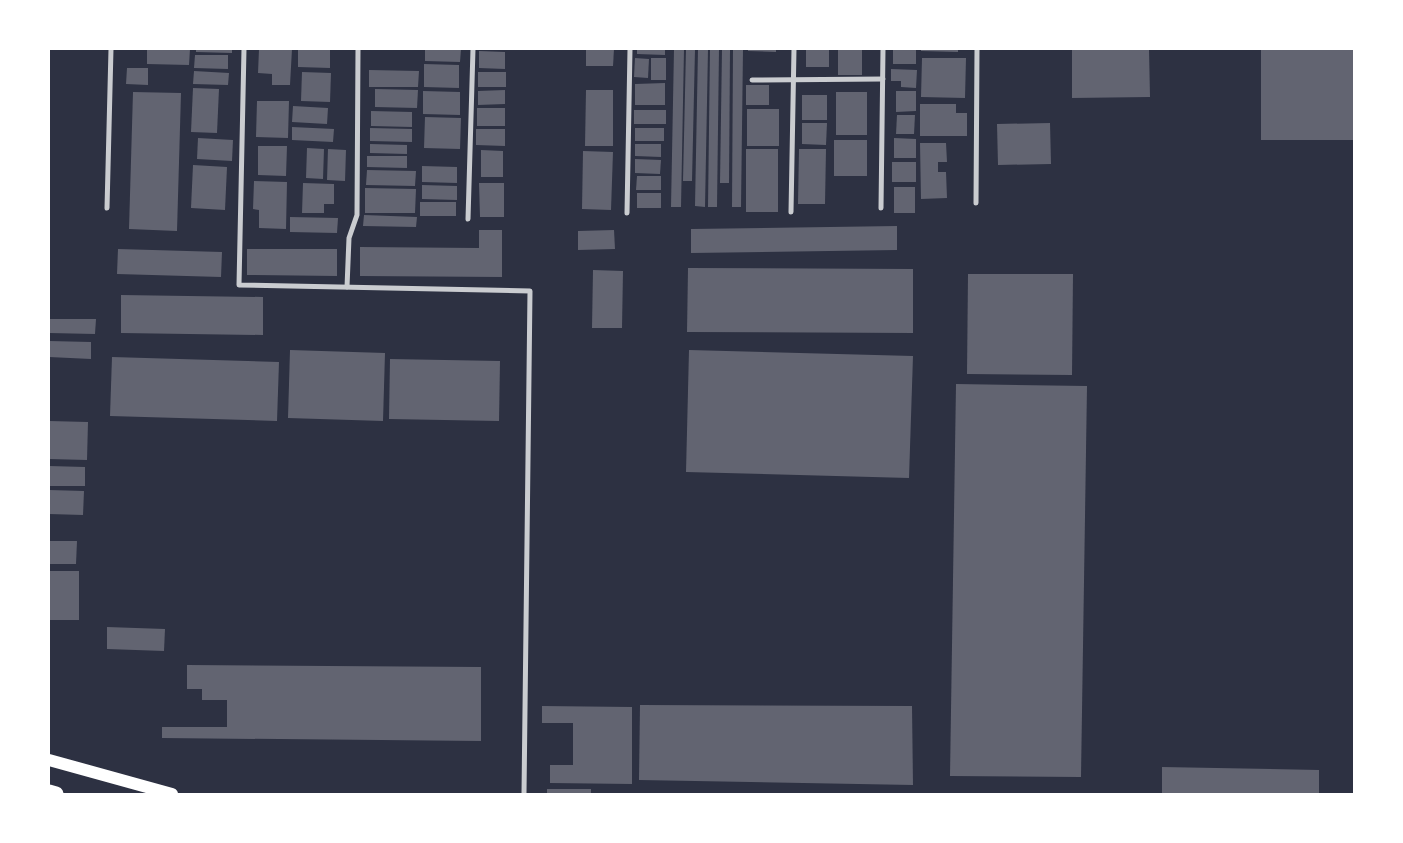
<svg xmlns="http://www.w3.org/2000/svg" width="1403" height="843" viewBox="0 0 1403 843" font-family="'Alegreya Sans',sans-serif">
<rect width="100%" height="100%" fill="#2d3142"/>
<g fill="#626471">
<path d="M147,49h43l-1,16 -42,-1z"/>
<path d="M196,49h36v4l-36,-1z"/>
<path d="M259,49h33l-2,36h-18v-11l-14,-1z"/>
<path d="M298,49h32v19l-32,-1z"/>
<path d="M425,49h36l-1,13 -35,-1z"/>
<path d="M586,49h28l-1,17h-27z"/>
<path d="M637,49h28v6l-28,-1z"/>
<path d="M674,49h10l-3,158h-10z"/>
<path d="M686,49h9l-3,132h-9z"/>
<path d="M698,49h10l-3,158 -10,-1z"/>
<path d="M710,49h9l-2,158h-9z"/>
<path d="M722,49h8l-1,134h-9z"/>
<path d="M733,49h10l-2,158h-9z"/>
<path d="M748,49h28v3l-28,-1z"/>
<rect x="806" y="49" width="23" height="18"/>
<rect x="838" y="49" width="24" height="26"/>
<rect x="893" y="49" width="23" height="15"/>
<path d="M921,49h37v3l-37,-1z"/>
<path d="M1072,49h77l1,48 -78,1z"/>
<rect x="1261" y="49" width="93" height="91"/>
<path d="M479,51l26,1v17l-26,-1z"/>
<path d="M195,55h33v14l-34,-1z"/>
<path d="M635,58l14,1 -1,19 -14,-1z"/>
<rect x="651" y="58" width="15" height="22"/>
<path d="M922,58h44l-1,40 -44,-1z"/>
<path d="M424,64l35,1v23l-35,-1z"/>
<path d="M127,68h21v17l-22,-1z"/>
<path d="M891,69l26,1 -1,18 -15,-1v-6h-10z"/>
<path d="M369,70l50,1 -1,16h-49z"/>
<path d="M194,71l35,2 -1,12 -35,-1z"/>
<path d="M302,72l29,1 -1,29 -29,-1z"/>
<rect x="478" y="72" width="28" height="15"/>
<path d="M665,83v22h-30v-21z"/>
<rect x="746" y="85" width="23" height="20"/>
<path d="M193,88l26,1 -2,44 -26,-1z"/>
<path d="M375,89l43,1 -1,18 -42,-1z"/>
<path d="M505,90v14l-27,1v-14z"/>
<path d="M586,90h27v56h-28z"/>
<path d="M423,91l37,1v23l-37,-1z"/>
<path d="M896,91h20v20l-20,1z"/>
<path d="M133,92l48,1 -4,138 -48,-2z"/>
<rect x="836" y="92" width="31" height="43"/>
<rect x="802" y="95" width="25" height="25"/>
<path d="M257,101h32l-1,37 -32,-1z"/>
<path d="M920,104h36v9h11v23h-47z"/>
<path d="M293,106l35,2 -1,16 -35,-2z"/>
<rect x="477" y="108" width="28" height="18"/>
<rect x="747" y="109" width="32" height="37"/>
<rect x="634" y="110" width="32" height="14"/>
<path d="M371,111l41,1v15l-41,-1z"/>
<path d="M897,115h18l-1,19h-18z"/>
<path d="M425,117l36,1 -1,31 -36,-1z"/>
<path d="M802,123h25l-1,22 -24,-1z"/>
<path d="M1050,123l1,41 -53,1 -1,-41z"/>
<path d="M292,127l42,2 -1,13 -41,-2z"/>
<path d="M370,128l42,1v13l-42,-1z"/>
<rect x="635" y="128" width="29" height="13"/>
<path d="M476,129h29v17l-29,-1z"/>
<path d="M198,138l35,2 -1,21 -35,-2z"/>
<path d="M894,138l22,1v19h-22z"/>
<rect x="834" y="140" width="33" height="36"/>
<path d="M920,143h26l1,19h-9v10h8l1,26 -26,1z"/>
<path d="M370,144l37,1v9l-37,-1z"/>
<path d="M635,144h26v13l-26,-1z"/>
<path d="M258,146h29l-1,30 -28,-1z"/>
<path d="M307,148l17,1 -1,30 -17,-1z"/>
<path d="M328,149l18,1 -1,31 -18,-1z"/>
<rect x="746" y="149" width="32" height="63"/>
<path d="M799,149h27l-1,55h-27z"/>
<path d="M481,150l22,1v26h-22z"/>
<path d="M583,151l30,1 -2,58 -29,-1z"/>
<path d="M367,156h40v12l-40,-1z"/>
<path d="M635,159l26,1 -1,14 -25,-1z"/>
<rect x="892" y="162" width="24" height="20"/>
<path d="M193,165l34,2 -2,43 -34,-2z"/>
<path d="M422,166l35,1v16l-35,-1z"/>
<path d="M367,170l49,1 -1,15 -49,-1z"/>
<path d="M637,176h24v14h-25z"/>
<path d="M254,181l33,1 -1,47 -27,-1v-18l-6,-1z"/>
<path d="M303,183l31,1v20h-10v9h-22z"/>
<path d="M479,183h25v34h-24z"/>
<path d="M422,185l35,1v14l-35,-1z"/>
<rect x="894" y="187" width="21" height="26"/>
<path d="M365,188l51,1 -1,24h-50z"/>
<rect x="637" y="193" width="24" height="15"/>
<rect x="420" y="202" width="36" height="14"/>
<path d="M364,215l53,2 -1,10 -53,-1z"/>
<path d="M290,217l48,1 -1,15 -47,-1z"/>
<path d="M897,226v24l-206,3v-24z"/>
<path d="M479,230h23v47l-142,-1v-29l119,1z"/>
<path d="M614,230l1,19 -37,1v-19z"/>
<path d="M118,249l104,3 -1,25 -104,-3z"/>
<path d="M247,249h90v27l-90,-1z"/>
<path d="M688,268l225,1v64l-226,-1z"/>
<path d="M593,270l30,1 -1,57h-30z"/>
<path d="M968,274h105l-1,101 -105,-1z"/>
<path d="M121,295l142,2v38l-142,-2z"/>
<path d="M49,319h47l-1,15 -46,-1z"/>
<path d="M49,341l42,1v17l-42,-2z"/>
<path d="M290,350l95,3 -2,68 -95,-3z"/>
<path d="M689,350l224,6 -4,122 -223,-6z"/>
<path d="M112,357l167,5 -2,59 -167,-5z"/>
<path d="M390,359l110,2 -1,60 -110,-2z"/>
<path d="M956,384l131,2 -6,391 -131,-1z"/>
<path d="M49,421l39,1 -1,38 -38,-1z"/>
<path d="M49,466l36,1v19h-36z"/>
<path d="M49,490l35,1 -1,24 -34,-1z"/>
<path d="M49,541h28l-1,23h-27z"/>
<rect x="49" y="571" width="30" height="49"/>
<path d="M107,627l58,2 -1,22 -57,-2z"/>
<path d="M187,665l294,2v74l-319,-3v-11h65v-27h-25v-11h-15z"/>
<path d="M640,705l272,1 1,79 -274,-5z"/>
<path d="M542,706l90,1v77l-82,-1v-18h23v-42h-31z"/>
<path d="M1162,767l157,3v24h-157z"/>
<rect x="547" y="789" width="44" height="5"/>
</g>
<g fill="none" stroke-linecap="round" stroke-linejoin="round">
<g stroke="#caccd0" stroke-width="5">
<path d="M244,49l-5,236 291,6 -6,503"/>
<path d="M752,80l131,-1"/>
<path d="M976,203l1,-154"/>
<path d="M107,208l4,-159"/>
<path d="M881,208l2,-159"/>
<path d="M791,212l3,-163"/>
<path d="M627,213l3,-164"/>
<path d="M468,219l5,-170"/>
<path d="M347,287l2,-49 8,-23 1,-166"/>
</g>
<path stroke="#fff" stroke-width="12" d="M49,760l123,34"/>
<path stroke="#fff" stroke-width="15" d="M49,792l7,2"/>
</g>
<rect width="1403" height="843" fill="none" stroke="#ffffff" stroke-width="100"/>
</svg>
